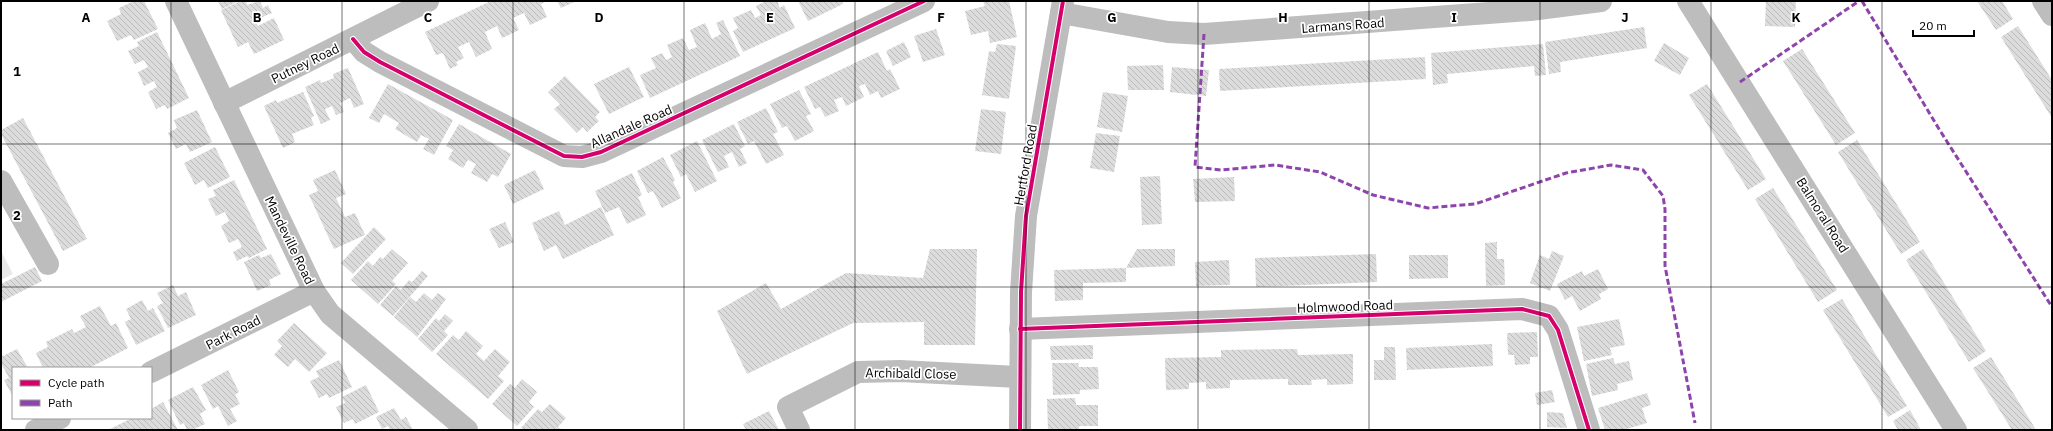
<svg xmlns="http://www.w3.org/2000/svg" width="2053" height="431" viewBox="0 0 2053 431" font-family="'IBM Plex Sans',sans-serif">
<defs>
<pattern id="building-back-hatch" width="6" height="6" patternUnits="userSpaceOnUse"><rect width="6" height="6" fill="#dcdcdc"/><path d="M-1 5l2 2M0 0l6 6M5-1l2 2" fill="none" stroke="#bbb"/></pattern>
</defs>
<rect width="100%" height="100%" fill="#fff"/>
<path fill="#e9e9e9" d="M1,251l12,23 -12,6z"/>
<g fill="url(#building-back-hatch)">
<path d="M134,1h10l14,28 -24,11 -3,-5 -14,6 -10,-20 14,-7 -2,-6z"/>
<path d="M218,1h21l-17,8z"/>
<path d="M241,1h5l1,4 13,-4 3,7 5,-3 4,8 -17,7 3,6 16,-8 10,22 -30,14 -6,-12 -10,5 -17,-37z"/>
<path d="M491,1h56l-6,3 6,13 -17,8 -6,-12 -11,5 6,12 -17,8 -5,-12 -12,6 7,17 -16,8 -7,-15 -11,5 6,11 -8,4 2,3 -8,4 -7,-16 -7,2 -11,-23z"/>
<path d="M557,1h19l-15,7z"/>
<path d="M766,1h11l3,7 4,-3 11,23 -52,24 -10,-21 5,-3 -5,-10 18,-8 4,8 6,-3 -5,-9z"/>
<path d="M798,1h44l1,3 -35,17z"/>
<path d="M983,1h26l8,36 -27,6 -2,-12 -17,4 -6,-24 20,-5z"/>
<path d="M1766,1h30l-1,26 -30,-1z"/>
<path d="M1977,1h25l11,18 -17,11z"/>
<path d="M723,20l17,36 -90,42 -10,-23 16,-7 -5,-10 11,-5 4,7 6,-3 -5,-12 16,-7 6,12 8,-3 -7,-17 15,-7 7,16 9,-5 -5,-11z"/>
<path d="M2018,26l34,54v38l-51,-81z"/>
<path d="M1644,27l3,21 -87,14 1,10 -12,2 -4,-32z"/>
<path d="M936,29l9,26 -22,7 -9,-26z"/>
<path d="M157,32l32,66 -22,11 -2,-4 -9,4 -8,-17 9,-5 -3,-6 -10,5 -6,-14 10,-5 -4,-7 -9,4 -7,-13 11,-5 -2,-4z"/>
<path d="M904,42l7,15 -18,9 -7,-15z"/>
<path d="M1664,43l25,15 -9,17 -26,-14z"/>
<path d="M997,44l19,2 -7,53 -27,-4 7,-44 6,1z"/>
<path d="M1543,44l3,31 -11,1 -1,-10 -87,8 1,9 -15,2 -2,-32z"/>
<path d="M1802,49l53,84 -19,12 -53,-84z"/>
<path d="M878,52l9,19 3,-2 10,20 -19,9 -3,-7 -8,4 -5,-11 -6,2 5,11 -18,9 -4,-9 -8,3 5,11 -14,6 -5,-10 -5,2 -11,-22z"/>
<path d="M1425,57l1,22 -206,12 -1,-22z"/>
<path d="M1163,65l1,25h-36l-1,-24z"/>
<path d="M629,67l15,30 -35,17 -15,-30z"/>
<path d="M1172,67l37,3 -3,26 -36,-4z"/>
<path d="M348,68l16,36 -10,4 -4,-10 -10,5 4,9 -8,3 -4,-9 -7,3 5,11 -9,4 -16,-37 15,-7 1,3 13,-5 -1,-4z"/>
<path d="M565,76l35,36 -5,5 4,4 -12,11 -4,-5 -6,6 -23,-24 6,-5 -12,-12z"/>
<path d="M388,84l65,36 -19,35 -11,-6 6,-10 -8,-4 -4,7 -22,-13 4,-6 -15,-9 -5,9 -10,-5z"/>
<path d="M1707,84l59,95 -18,11 -59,-95z"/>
<path d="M799,90l12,24 -5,2 8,15 -19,10 -8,-15 -5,2 -12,-24z"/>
<path d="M303,92l11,24 -3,2 3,7 -22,9 3,8 -12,6 -19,-42 12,-6 1,3z"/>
<path d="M1103,92l25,4 -6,36 -25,-5z"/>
<path d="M766,108l12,24 -5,2 11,21 -18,9 -12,-23 -6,3 -11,-22z"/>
<path d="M981,109l25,3 -5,42 -26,-3z"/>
<path d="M197,110l15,32 -22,10 -4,-8 -10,5 -8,-16 9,-5 -3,-8z"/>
<path d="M23,118l64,121 -24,12 -62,-117v-4z"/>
<path d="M459,124l52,30 -13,23 -6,-3 -5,8 -16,-9 5,-9 -8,-4 -5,8 -15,-9 5,-9 -7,-4z"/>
<path d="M734,124l11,22 -5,3 7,14 -8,4 -7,-15 -8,4 5,11 -11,5 -16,-32z"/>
<path d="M1096,133l24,3 -6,36 -24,-4z"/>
<path d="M1857,140l63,102 -19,12 -63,-102z"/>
<path d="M697,141l20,40 -22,11 -9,-18 -5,3 -11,-22z"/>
<path d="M215,147l15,30 -22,11 -4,-8 -9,5 -11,-22z"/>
<path d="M663,157l12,23 -2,2 8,16 -19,10 -9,-17 -5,2 -11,-22z"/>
<path d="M335,170l11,24 -10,4 9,19 10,-4 10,22 -31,14 -25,-54 9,-4 -5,-11z"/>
<path d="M535,170l9,19 -31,15 -9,-19z"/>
<path d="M632,173l10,22 -4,2 8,18 -19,9 -8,-17 -14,6 -10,-22z"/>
<path d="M1160,176l2,48 -20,1 -2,-48z"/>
<path d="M1234,177l1,24 -40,1 -2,-23z"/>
<path d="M234,180l33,69 -18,9 -2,-2 -10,5 -4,-9 9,-5 -4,-8 -9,4 -8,-17 8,-5 -4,-9 -9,4 -8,-17 8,-3 -3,-6z"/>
<path d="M1773,188l64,102 -19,12 -63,-103z"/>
<path d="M601,207l13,28 -51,24 -7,-14 -12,6 -12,-28 27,-12 6,14z"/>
<path d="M505,222l9,20 -15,6 -10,-19z"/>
<path d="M374,227l12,12 -33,35 -12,-11z"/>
<path d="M1497,242v17h7l1,26 -19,1 -1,-43z"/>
<path d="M392,249l16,14 -16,18 4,3 -18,20 -27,-24 17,-19 5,5 7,-9 3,2z"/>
<path d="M930,249h47l-2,96h-51v-23l-71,1 -106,51 -30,-63 49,-28 15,26 65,-36 77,5z"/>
<path d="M1137,249h38v17l-49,2z"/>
<path d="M1923,249l63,102 -17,11 -63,-102z"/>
<path d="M1552,251l12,5 -14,35 -20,-8 10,-28 9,4z"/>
<path d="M271,254l10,20 -12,6 2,5 -14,6 -13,-29 15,-7 2,3z"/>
<path d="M1376,254l1,28 -121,5 -1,-29z"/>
<path d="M1409,255h39v23l-39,1z"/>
<path d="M1229,260l1,25 -34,1 -1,-24z"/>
<path d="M35,267l7,14 -41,21v-18z"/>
<path d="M1126,268v14l-43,1v17l-28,1 -1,-31z"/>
<path d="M1598,269l10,20 -9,5 2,5 -21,12 -8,-15 -7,4 -8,-16 25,-13 2,5z"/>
<path d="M422,271l6,5 -35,40 -13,-11 16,-19 5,4 8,-10 3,2z"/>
<path d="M173,285l5,11 8,-4 10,23 -28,13 -11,-22 6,-3 -6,-10z"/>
<path d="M424,293l8,7 6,-7 8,6 -29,38 -23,-20 16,-20 6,5z"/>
<path d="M1842,299l65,107 -19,11 -65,-107z"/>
<path d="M142,300l6,11 5,-3 12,23 -29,14 -11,-23 6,-3 -5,-10z"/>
<path d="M100,306l11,20 5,-3 12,25 -39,20h-46l-7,-15 12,-6 -2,-5 26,-13 2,4 12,-6 -6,-11z"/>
<path d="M445,314l8,7 -9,10 4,4 -16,17 -14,-13 18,-21 3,3z"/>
<path d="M1619,319l6,26 -15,3 2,7 -28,6 -7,-34z"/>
<path d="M294,323l33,30 -18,19 -14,-13 -7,8 -14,-12 8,-9 -5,-5z"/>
<path d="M466,331l17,15 -7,8 8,7 11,-12 15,13 -12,14 6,5 -16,18 -52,-45 17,-19 6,5z"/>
<path d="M1537,332l1,25h-8v7l-15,1 -1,-10h-6l-1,-22z"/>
<path d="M1492,344l1,22 -86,4 -1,-22z"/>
<path d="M1093,345v14l-42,1 -1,-14z"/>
<path d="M1384,347h11l1,33h-22v-20h10z"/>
<path d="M17,349l11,19h-15v29l-9,-17 5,-2 -8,-15v-6z"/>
<path d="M1297,349l1,6 55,-1v30l-26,1v-6l-16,1 1,5h-24v-6l-58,1v8l-24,1v-7l-17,1v6l-23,1 -1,-32 56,-1v-7z"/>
<path d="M1991,357l45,73h-24l-39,-62z"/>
<path d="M1613,358l2,6 14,-3 4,19 -16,4 1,6 -26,6 -6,-32z"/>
<path d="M339,360l13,27 -23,11 -2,-4 -8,4 -9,-17 9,-4 -3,-6z"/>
<path d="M1052,363h26l1,4h19l1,22 -19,1v4l-27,1z"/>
<path d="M228,370l11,22 -4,3 5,9 -10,5 7,12 -9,5 -10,-20 -5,3 -12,-24z"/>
<path d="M522,379l15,13 -8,10 5,5 -17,19 -25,-22 18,-20 5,4z"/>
<path d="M366,385l13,27 -24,12 -2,-5 -9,4 -8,-16 9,-4 -3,-6z"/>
<path d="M193,387l13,23 -6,4 5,10 -13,6h-5l-3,-7 -4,2 -12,-25z"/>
<path d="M1552,390l3,12 -18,3 -2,-12z"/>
<path d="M1647,393l4,12 -9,3 5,15 -24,7h-18l-7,-22z"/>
<path d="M1075,398l1,7h22v21h-19v4h-31l-1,-31z"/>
<path d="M163,402l15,28h-70l24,-12h19v-9z"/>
<path d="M550,404l16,14 -8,9 4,3h-38l-3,-2 17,-19 4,3z"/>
<path d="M394,408l7,12 5,-3 7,13h-23l-2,-4 -6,3 -6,-12z"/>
<path d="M1910,410l11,20h-23l-5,-9z"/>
<path d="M769,411l10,19h-33l-3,-6z"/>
<path d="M1547,412l16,1 4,15 -20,-1z"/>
</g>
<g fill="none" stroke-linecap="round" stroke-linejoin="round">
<g stroke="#bdbdbd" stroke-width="22">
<path d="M176,1l138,290 16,23 137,116"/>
<path d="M1688,1l268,429"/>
<path d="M2043,1l9,14"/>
<path d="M1061,13l107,19 36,2 326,-24 71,-9"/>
<path d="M353,39l11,13 16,10 184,94 18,1 19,-5 323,-151"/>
<path d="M224,103l204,-102"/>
<path d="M1,181l47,83"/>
<path d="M1020,329l502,-20 27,7 9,14 31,100"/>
<path d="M151,372l163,-81"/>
<path d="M36,430l24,-12"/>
<path d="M799,430l-11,-23 70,-35 42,-1 119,6"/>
</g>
<path stroke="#bdbdbd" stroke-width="22" d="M1020,430l1,-138 5,-76 37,-215"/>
<g stroke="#8e44ad" stroke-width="3" stroke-dasharray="6 3" stroke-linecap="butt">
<path d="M1862,1l77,128 113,178"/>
<path d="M1204,34l-9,133 26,3 54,-5 45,7 53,23 55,13 47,-4 91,-31 45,-8 32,5 20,26 2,13v57l30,157"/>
<path d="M1740,82l119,-81"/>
</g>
<g stroke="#fff" stroke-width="6">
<g id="cycleway">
<path d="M353,39l11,13 16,10 184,94 18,1 19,-5 323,-151"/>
<path d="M1020,329l502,-20 27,7 9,14 31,100"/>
<path d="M1020,430l1,-138 5,-76 37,-215"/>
</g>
</g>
<use href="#cycleway" stroke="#d6006c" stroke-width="4"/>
</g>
<path fill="none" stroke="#000" stroke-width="1" stroke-opacity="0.55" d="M171,1v429M342,1v429M513,1v429M684,1v429M855,1v429M1026,1v429M1198,1v429M1369,1v429M1540,1v429M1711,1v429M1882,1v429M1,144h2051M1,287h2051"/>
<g text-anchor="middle" stroke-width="3.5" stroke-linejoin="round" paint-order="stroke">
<g font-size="13" fill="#000" stroke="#fff">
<text transform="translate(1343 25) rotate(-4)" y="5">Larmans Road</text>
<text transform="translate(305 63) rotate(-26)" y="5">Putney Road</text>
<text transform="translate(631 126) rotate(-24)" y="5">Allandale Road</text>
<text transform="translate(1025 165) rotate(-80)" y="5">Hertford Road</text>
<text transform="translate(1823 215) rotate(58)" y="5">Balmoral Road</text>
<text transform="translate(290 240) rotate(64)" y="5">Mandeville Road</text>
<text transform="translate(1345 306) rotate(-2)" y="5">Holmwood Road</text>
<text transform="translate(233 332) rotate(-27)" y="5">Park Road</text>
<text transform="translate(911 373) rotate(1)" y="5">Archibald Close</text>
</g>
</g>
<g font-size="13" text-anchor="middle" font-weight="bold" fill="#000" stroke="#fff" stroke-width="3.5" stroke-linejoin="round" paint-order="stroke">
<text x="86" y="22">A</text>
<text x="257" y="22">B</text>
<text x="428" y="22">C</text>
<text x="599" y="22">D</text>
<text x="770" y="22">E</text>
<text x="941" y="22">F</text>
<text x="1112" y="22">G</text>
<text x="1283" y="22">H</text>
<text x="1454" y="22">I</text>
<text x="1625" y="22">J</text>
<text x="1796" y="22">K</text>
<text x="17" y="76">1</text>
<text x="17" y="220">2</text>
</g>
<rect width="2053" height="431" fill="none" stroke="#000000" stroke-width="4"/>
<rect x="12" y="367" width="140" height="52" fill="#ffffff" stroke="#999999"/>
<rect x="20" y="380" width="20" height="6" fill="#d6006c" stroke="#999999"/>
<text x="48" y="387" font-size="12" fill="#000000">Cycle path</text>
<rect x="20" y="400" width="20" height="6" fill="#8e44ad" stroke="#999999"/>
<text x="48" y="407" font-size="12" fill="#000000">Path</text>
<path d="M1913 30v6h61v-6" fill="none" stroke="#000000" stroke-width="2"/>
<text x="1919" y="30" font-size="12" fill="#000000" stroke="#ffffff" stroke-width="3" paint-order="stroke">20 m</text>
</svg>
